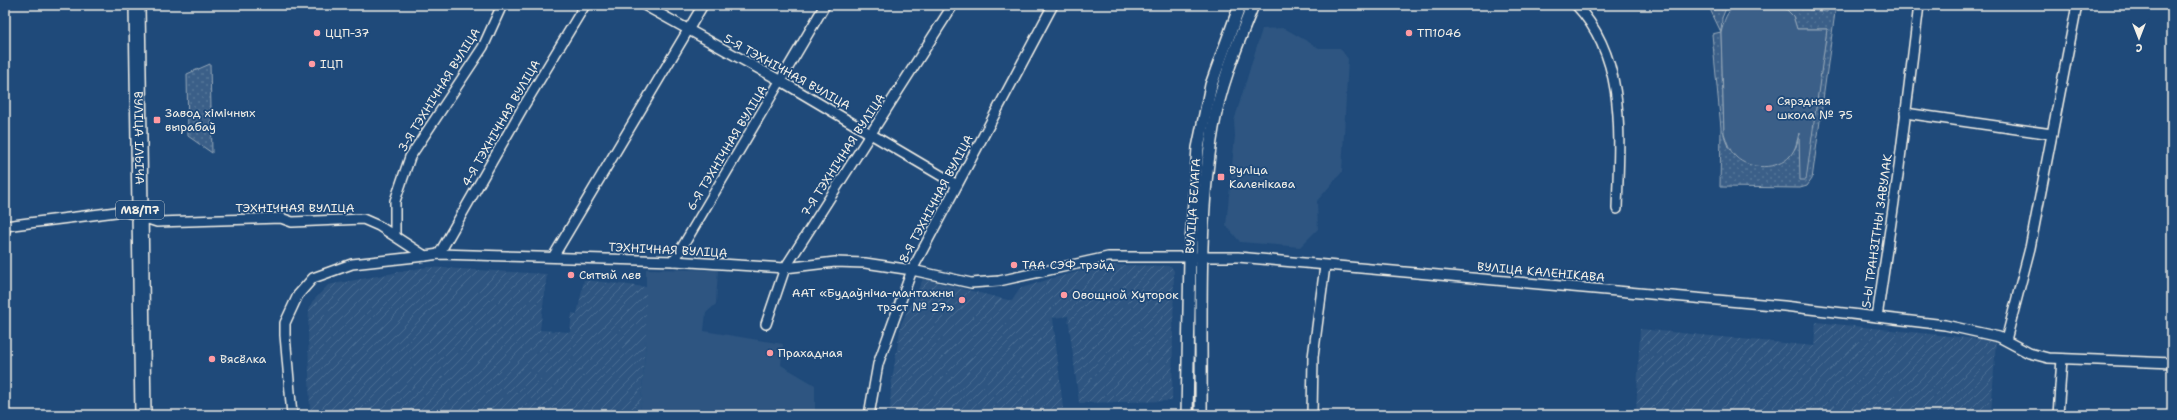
<svg xmlns="http://www.w3.org/2000/svg" width="2177" height="420" viewBox="0 0 2177 420" font-family="'Shantell Sans',sans-serif">
<defs>
<pattern id="industrial-furrows" width="10" height="10" patternUnits="userSpaceOnUse"><rect width="10" height="10" fill="#2d5581"/><path d="M-1 1l2-2M0 10L10 0M9 11l2-2" fill="none" stroke="#4c6e93"/></pattern>
<pattern id="green-dots" width="8" height="8" patternUnits="userSpaceOnUse"><rect width="8" height="8" fill="#3a5f88"/><path d="M2 2h.1M6 6h.1" fill="none" stroke="#577699" stroke-width="1.8" stroke-linecap="round"/></pattern>
</defs>
<rect width="100%" height="100%" fill="#1f4a7a"/>
<filter id="ink" filterUnits="userSpaceOnUse"><feTurbulence type="fractalNoise" baseFrequency=".025" numOctaves="2"/><feDisplacementMap in="SourceGraphic" scale="8" xChannelSelector="R" yChannelSelector="G"/><feConvolveMatrix kernelMatrix="1 2 1 2 8 2 1 2 1" color-interpolation-filters="sRGB"/></filter>
<g filter="url(#ink)">
<g fill="#2d5581">
<path d="M1284,28l35,20h21l8,11 -6,113 -25,29 1,28 -18,18 -60,-5 -14,-17 9,-89 -1,-15 28,-92z"/>
<path d="M646,269l72,1 -2,34 -10,9 -2,18 79,13 -2,21 34,20v30h-175l6,-75z"/>
</g>
<g fill="url(#industrial-furrows)">
<path d="M1115,265l56,1 3,5 -2,130 -93,2 -11,-87 -15,2 10,90 -18,4 1,3h-159l3,-5 1,-24 10,-62 22,-45 89,22 7,-12 34,-11 49,-12z"/>
<path d="M427,267l120,7 -7,56 30,2 2,-19 5,1 7,-34 62,7v53l-6,75h-330l-2,-83 1,-22 3,-8 16,-17z"/>
<path d="M1816,322l180,19 -5,74h-355l4,-86 174,17z"/>
</g>
<g fill="url(#green-dots)" stroke="#97a8b8">
<path d="M1708,5h24l-6,3 -4,10 -1,15 3,102 4,12 61,10 7,-10 4,-16 5,49 22,-151h-30l-4,-13 -11,-11h21v4l24,3 1,-7h8l-24,174 -5,7 -7,2 -80,-1 1,-59 -9,-94 9,-2z"/>
<path d="M210,64l2,89 -24,-17 -1,-62z"/>
<path d="M1192,290h3l-1,125h-3z"/>
</g>
<path fill="#3a5f88" stroke="#97a8b8" d="M1737,5h45l11,11 4,13h30l-21,151h-6l-1,-47c-2,8 -3,16 -9,23 -12,14 -41,14 -54,1 -7,-7 -9,-15 -12,-24l-3,-100c3,-12 5,-22 16,-28z"/>
<g fill="none" stroke-linecap="round" stroke-linejoin="round">
<g stroke="#f4f1e8" stroke-width="12">
<g id="minor">
<path d="M644,5l137,76 176,104"/>
<path d="M1576,5c52,55 43,134 41,204"/>
<path d="M1905,113l147,21"/>
<path d="M5,231v-5l119,-15 33,11 124,-4 11,4 71,-3 16,7 46,30 14,-2 235,7 111,7 50,-6 30,1 47,7 59,13 28,-2 109,-24h130l546,49 161,19 54,12 30,16 19,5 124,5"/>
<path d="M395,235v-34l15,-44 73,-110 19,-42"/>
<path d="M439,254l83,-145 63,-104"/>
<path d="M553,257l150,-252"/>
<path d="M674,261l151,-256"/>
<path d="M1877,317l21,-142 21,-170"/>
<path d="M766,324l19,-56 168,-263"/>
<path d="M2006,340l24,-92 47,-243"/>
<path d="M292,415l-7,-80v-12l13,-28 15,-17 39,-14 73,-8"/>
<path d="M869,415l9,-51 34,-94 141,-265"/>
<path d="M1312,415l1,-58 12,-91"/>
<path d="M2058,415l4,-56"/>
</g>
</g>
<g stroke="#f4f1e8" stroke-width="14">
<g id="tertiary">
<path d="M1187,415l3,-158 8,-109 13,-63 29,-80"/>
<path d="M1201,415c1,-95 -4,-193 12,-287 7,-42 24,-83 40,-123"/>
</g>
</g>
<g stroke="#f4f1e8" stroke-width="18">
<g id="primary">
<path id="s1" d="M137,5l6,410"/>
</g>
</g>
<use href="#minor" stroke="#1f4a7a" stroke-width="9"/>
<use href="#tertiary" stroke="#1f4a7a" stroke-width="11"/>
<use href="#primary" stroke="#1f4a7a" stroke-width="15"/>
</g>
</g>
<g fill="#ff9aa2" stroke="#1f4a7a" stroke-width="1.5">
<circle cx="317" cy="33" r="4"/>
<circle cx="1409" cy="33" r="4"/>
<circle cx="312" cy="64" r="4"/>
<circle cx="1769" cy="108" r="4"/>
<rect x="153" y="116" width="8" height="8" rx="2"/>
<rect x="1217" y="173" width="8" height="8" rx="2"/>
<circle cx="1014" cy="265" r="4"/>
<circle cx="571" cy="275" r="4"/>
<circle cx="1064" cy="295" r="4"/>
<circle cx="962" cy="300" r="4"/>
<circle cx="770" cy="353" r="4"/>
<circle cx="212" cy="359" r="4"/>
</g>
<g text-anchor="middle" stroke-width="3.5" stroke-linejoin="round" paint-order="stroke">
<rect fill="#1f4a7a" stroke="#b4bfc7" stroke-width="1" x="116" y="201" width="48" height="18" rx="3"/>
<g font-size="11" font-weight="bold" fill="#f4f1e8">
<text x="140" y="214">М8/П7</text>
</g>
<g font-size="12" fill="#f4f1e8" stroke="#1f4a7a" text-anchor="start">
<text x="325" y="37">ЦЦП-37</text>
<text x="1417" y="37">ТП1046</text>
<text x="320" y="68">ІЦП</text>
<text x="1777" y="105">Сярэдняя<tspan x="1777" dy="14">школа № 75</tspan></text>
<text x="165" y="117">Завод хімічных<tspan x="165" dy="14">вырабаў</tspan></text>
<text x="1229" y="174">Вуліца<tspan x="1229" dy="14">Каленікава</tspan></text>
<text x="1022" y="269">ТАА СЭФ трэйд</text>
<text x="579" y="279">Сытый лев</text>
<text x="954" y="297" text-anchor="end">ААТ «Будаўніча-мантажны<tspan x="954" dy="14">трэст № 27»</tspan></text>
<text x="1072" y="299">Овощной Хуторок</text>
<text x="778" y="357">Прахадная</text>
<text x="220" y="363">Вясёлка</text>
</g>
<g font-size="12" fill="#f4f1e8" stroke="#1f4a7a">
<text transform="translate(787 72) rotate(29)" y="4">5-Я ТЭХНІЧНАЯ ВУЛІЦА</text>
<text transform="translate(439 90) rotate(-58)" y="4">3-Я ТЭХНІЧНАЯ ВУЛІЦА</text>
<text transform="translate(501 123) rotate(-60)" y="4">4-Я ТЭХНІЧНАЯ ВУЛІЦА</text>
<text dy="4" stroke="none"><textPath href="#s1" startOffset="133">ВУЛІЦА ІЛЬІЧА</textPath></text>
<text transform="translate(727 148) rotate(-59)" y="4">6-Я ТЭХНІЧНАЯ ВУЛІЦА</text>
<text transform="translate(843 155) rotate(-57)" y="4">7-Я ТЭХНІЧНАЯ ВУЛІЦА</text>
<text transform="translate(936 199) rotate(-62)" y="4">8-Я ТЭХНІЧНАЯ ВУЛІЦА</text>
<text transform="translate(1193 206) rotate(-86)" y="4">ВУЛІЦА БЕЛАГА</text>
<text x="295" y="212">ТЭХНІЧНАЯ ВУЛІЦА</text>
<text transform="translate(1877 231) rotate(-82)" y="4">5-Ы ТРАНЗІТНЫ ЗАВУЛАК</text>
<text transform="translate(668 250) rotate(3)" y="4">ТЭХНІЧНАЯ ВУЛІЦА</text>
<text transform="translate(1541 272) rotate(5)" y="4">ВУЛІЦА КАЛЕНІКАВА</text>
</g>
</g>
<rect width="2177" height="420" fill="none" stroke="#1f4a7a" stroke-width="20"/>
<rect x="10" y="10" width="2157" height="400" fill="none" stroke="#f4f1e8" stroke-width="1.5" filter="url(#ink)"/>
<g transform="translate(2139 38) rotate(180)" stroke="#1f4a7a" stroke-width="3" paint-order="stroke">
<path d="M0-3L7 15L0 10L-7 15Z" fill="#f4f1e8"/>
<text y="-6" font-size="11" font-weight="bold" text-anchor="middle" fill="#f4f1e8">С</text>
</g>
</svg>
